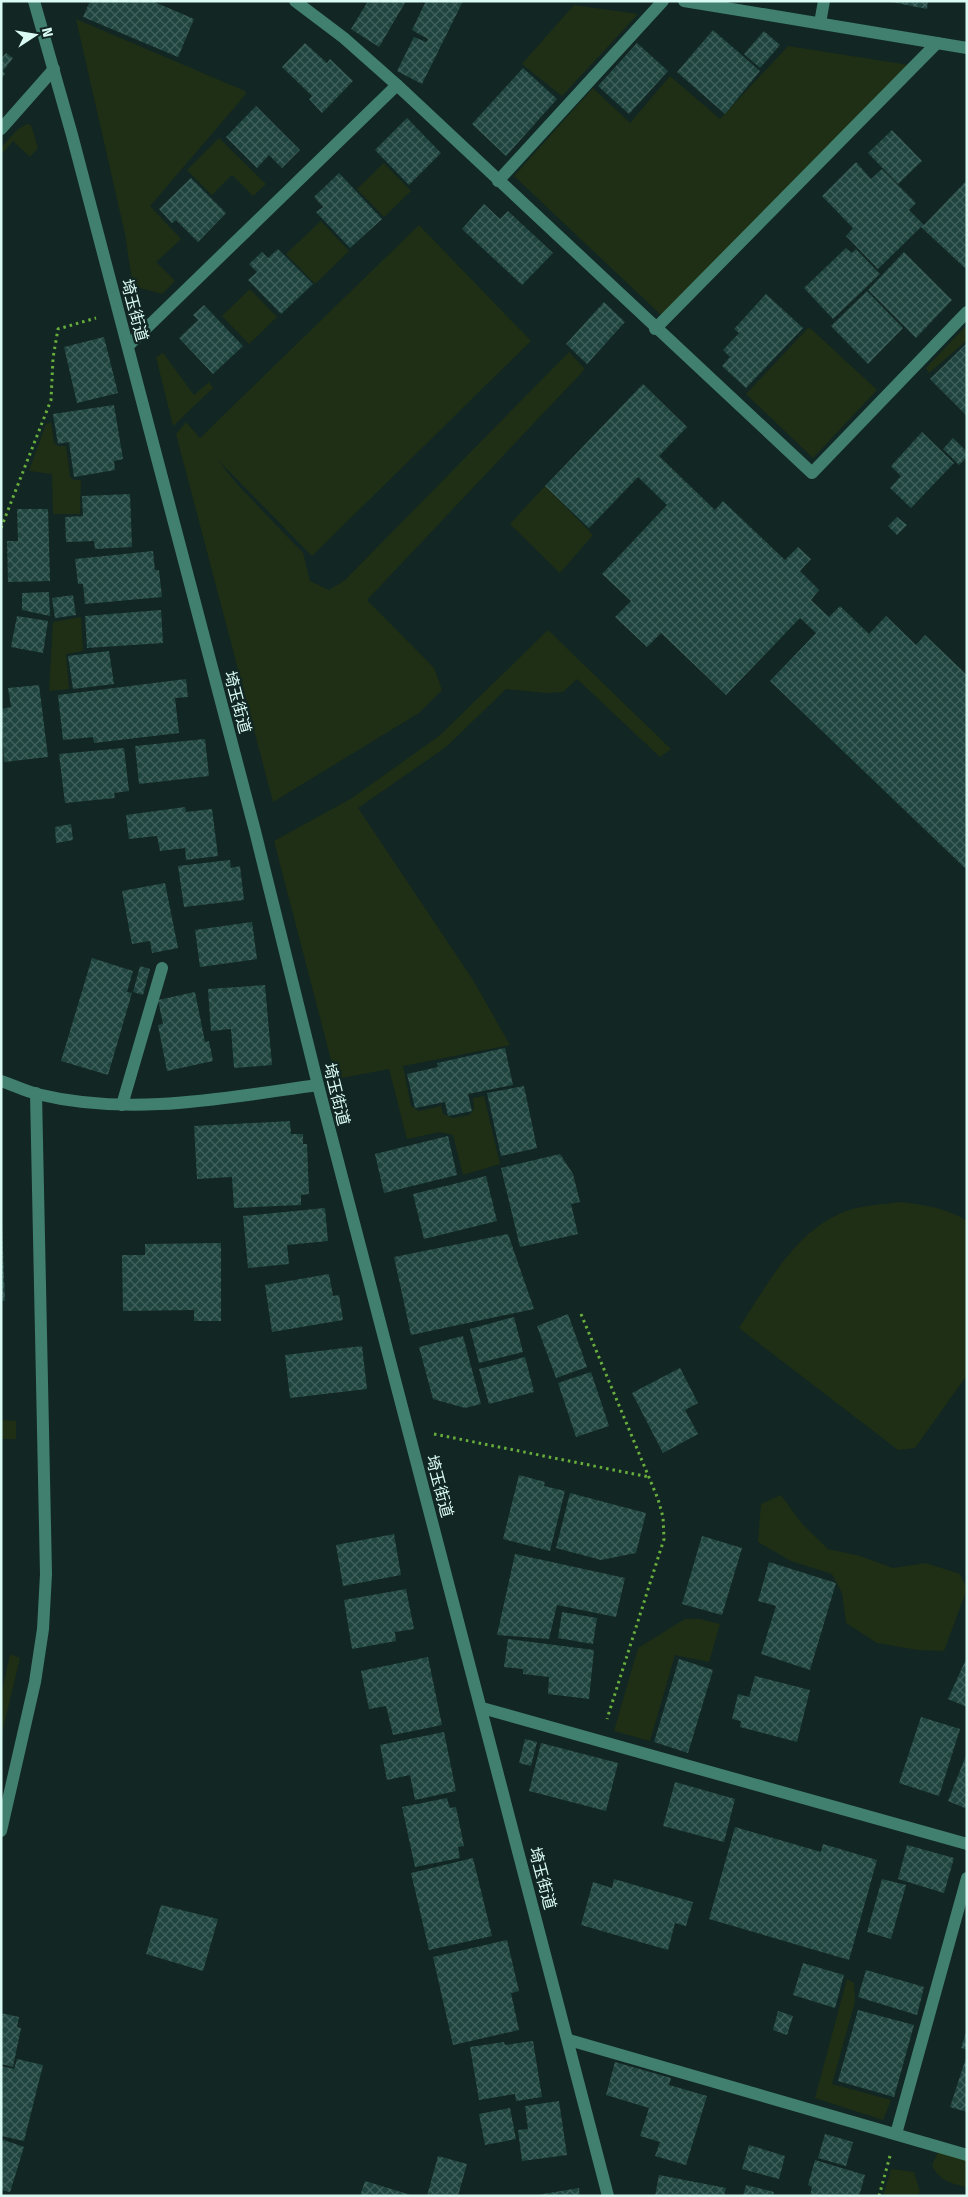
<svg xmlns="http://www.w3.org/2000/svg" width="968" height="2197" viewBox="0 0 968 2197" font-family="'Fira Sans','Noto Sans JP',sans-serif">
<defs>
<pattern id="building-cross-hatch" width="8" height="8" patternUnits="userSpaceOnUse" patternTransform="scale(1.25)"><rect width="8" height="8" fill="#204540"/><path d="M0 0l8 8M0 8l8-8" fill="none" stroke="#40615c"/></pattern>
</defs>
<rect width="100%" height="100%" fill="#122623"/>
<g fill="#1f2f15">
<path d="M574,5l64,9 -76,82 -40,-32z"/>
<path d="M76,19l169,72 1,3 -96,112 31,33 -25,23 19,19 -13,13 -29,-8 -8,-52z"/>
<path d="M788,46l121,19 -248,250 -147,-139 79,-88 37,35 40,-47 50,43z"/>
<path d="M27,124l4,1 7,23 -8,9 -17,-16 -12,14v-7l17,-19z"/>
<path d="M219,138l47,46 -13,12 -21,-21 -20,20 -25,-25z"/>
<path d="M384,163l27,28 -27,26 -27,-28z"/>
<path d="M321,221l28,30 -34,33 -29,-30z"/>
<path d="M419,225l112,116 -219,215 -96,-98 21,26 66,69 7,28 19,9 16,-10 224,-228 16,17 -218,231 67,68 8,22 -23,23 -146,89 -97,-368 10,-12 14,16z"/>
<path d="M250,289l27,28 -28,27 -27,-28z"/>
<path d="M967,325v15l-38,33 -3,-5z"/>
<path d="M809,327l68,63 -64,68 -67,-64z"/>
<path d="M163,353l31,42 15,-13 4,6 -40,38 -17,-69z"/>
<path d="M51,422l3,21 4,3h8l4,31 4,3h7l-1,34h-27l-1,-40 -23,-3 17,-47z"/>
<path d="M545,486l48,49 -33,38 -50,-49z"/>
<path d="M81,617l2,34 -17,3 3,35 -20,2 4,-69z"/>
<path d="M548,630l123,119 -11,8 -83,-78 -14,13 -17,1 -40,-4 -60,58 -88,61 115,172 37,65 -107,21 8,40 8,5 22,-5 2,8 10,4 17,-3 4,-7 -1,-10 11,-2 16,68 -37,11 -10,-40 -13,-3 -33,7 -18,-70 -53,10 -62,-238 78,-43 87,-62z"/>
<path d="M902,1202c23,3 45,6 65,19v154l-52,73 -17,2 -159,-122c29,-44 57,-100 110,-118 17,-5 35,-6 53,-8z"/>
<path d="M1,1420l15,1v18h-15z"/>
<path d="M781,1495l21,29 26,25 32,7 33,12 33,-5 34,11 7,15 -23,62 -26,-1 -41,-7 -31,-20 -4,-30 -10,-19 -41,-13 -33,-19 3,-38z"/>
<path d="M685,1619h15l20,5 -11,38 -34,-7 -25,86 -36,-10 24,-83z"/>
<path d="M10,1654l10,4 -19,79v-41z"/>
<path d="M847,1979l7,4 1,19 -23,82 59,16 -8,20 -68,-22z"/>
<path d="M938,2152l29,8v36l-2,-9c-14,-4 -27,-7 -33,-22z"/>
<path d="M891,2169l23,3 6,20 -3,4h-34z"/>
</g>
<g fill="url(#building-cross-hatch)">
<path d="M90,1h62l42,18 -16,38 -95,-40z"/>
<path d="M368,1h38l-27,46 -28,-18z"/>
<path d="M426,1h37l-41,83 -25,-13 17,-34 12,5 2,-3 -16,-9z"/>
<path d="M886,1h42l-1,8z"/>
<path d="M713,30l47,41 -35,43 -48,-42z"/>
<path d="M764,31l16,14 -20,23 -16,-14z"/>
<path d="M305,43l22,20 3,-4 23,22 -31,32 -13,-14 3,-3 -30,-29z"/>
<path d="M637,43l31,28 -39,43 -31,-28z"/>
<path d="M6,53l7,5 -10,13 2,3 -4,5v-20z"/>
<path d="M523,68l34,31 -51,57 -34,-32z"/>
<path d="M256,106l44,44 -18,18 -13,-13 -12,13 -31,-31z"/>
<path d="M407,118l34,35 -32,32 -34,-35z"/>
<path d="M892,130l30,31 -24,23 -30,-31z"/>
<path d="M856,162l15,17 11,-10 34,34 -7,7 15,15 43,-45v90l-46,-43 -43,42 -32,-33 7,-8 -31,-32z"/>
<path d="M339,173l43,46 -32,29 -34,-36 7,-5 -9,-10z"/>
<path d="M191,178l35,35 -28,29 -22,-22 -4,3 -13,-14z"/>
<path d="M484,204l16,15 8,-8 45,42 -31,32 -60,-56z"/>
<path d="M846,248l6,5 4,-4 24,25 -47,45 -29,-31z"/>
<path d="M278,249l35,35 -32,30 -33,-34 9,-8 -8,-8 13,-12 6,6z"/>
<path d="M904,252l48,48 -36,38 -48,-48z"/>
<path d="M867,291l36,37 -35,36 -37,-38z"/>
<path d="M766,294l37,34 -57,60 -24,-22 8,-9 -7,-7 16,-17 -5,-4z"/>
<path d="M604,302l21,20 -38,42 -21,-20z"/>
<path d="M204,305l39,41 -30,28 -34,-36 19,-18 -5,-5z"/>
<path d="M104,337l14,56 -41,10 -13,-56z"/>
<path d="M967,343v73l-37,-37z"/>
<path d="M643,384l44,43 -28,29 56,54 8,-9 62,59 13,-13 13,12 -11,12 19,19 -8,10 18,17 11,-11 29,28 17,-18 30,29 9,-10 42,40v195l-197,-189 46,-48 -16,-15 -74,77 -65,-62 -14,14 -32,-30 16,-16 -29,-27 65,-69 -29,-28 -49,51 -44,-42z"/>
<path d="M114,405l9,54 -9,2 1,9 -41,7 -5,-35 -11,2 -5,-30z"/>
<path d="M922,432l32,31 -43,45 -21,-20 11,-12 -10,-10z"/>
<path d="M953,438l14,14v5l-8,8 -16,-16z"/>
<path d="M130,494l2,53 -37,2 -1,-8 -28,1 -1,-25 18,-1 -1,-20z"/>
<path d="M17,509h31l2,72 -42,1 -1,-41h11z"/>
<path d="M897,517l10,8 -10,10 -9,-9z"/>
<path d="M153,551l2,19h4l3,27 -77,7 -2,-20h-5l-3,-25z"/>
<path d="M49,592l1,24 -28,-6v-17z"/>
<path d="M73,595l3,20 -21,3 -3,-20z"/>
<path d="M161,610l2,33 -76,5 -2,-32z"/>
<path d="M17,616l31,5 -5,32 -32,-6z"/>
<path d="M109,651l5,33 -41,5 -5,-33z"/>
<path d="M186,679l2,18 -13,1 4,35 -85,10 -1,-6 -30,3 -5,-45z"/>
<path d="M39,685l9,72 -44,5 -3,-53 10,-2 -3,-19z"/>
<path d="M205,739l4,37 -70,8 -4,-38z"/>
<path d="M124,748l5,43 -15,2 1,5 -50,5 -6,-49z"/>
<path d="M185,807l1,5 26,-3 6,47 -32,4 -1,-12 -25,3 -3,-15 -28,3 -3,-24z"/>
<path d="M71,824l2,16 -17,3 -1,-16z"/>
<path d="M230,860l1,8 9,-2 4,34 -60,7 -6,-41z"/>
<path d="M165,883l13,65 -26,5 -2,-12 -18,3 -10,-53z"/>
<path d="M252,922l5,37 -57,8 -5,-37z"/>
<path d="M92,958l41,13 -6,21 5,1 -24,82 -47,-14z"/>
<path d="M140,966l10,3 -7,26 -10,-3z"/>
<path d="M265,985l7,80 -38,3 -3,-39 -20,2 -3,-42z"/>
<path d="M195,992l10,50 4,-1 4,20 -46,10 -9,-46 5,-1 -5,-24z"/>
<path d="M505,1048l8,37 -45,9 4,17 -24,5 -3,-14 -30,6 -8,-34 31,-7 -1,-4z"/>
<path d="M524,1086l13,62 -36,8 -14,-63z"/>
<path d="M290,1121l1,13h12v10h4l2,50 -8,1v10l-67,3 -2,-31 -35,2 -3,-53z"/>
<path d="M448,1136l9,39 -73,18 -9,-39z"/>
<path d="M560,1154l13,20 7,28 -9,2 7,30 -58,13 -19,-79z"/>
<path d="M486,1176l11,45 -73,18 -11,-45z"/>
<path d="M1,1196l4,105h-4z"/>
<path d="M325,1208l3,33 -41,4 2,19 -41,4 -5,-52z"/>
<path d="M508,1234l26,75 -123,26 -17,-78z"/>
<path d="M221,1243v78h-27v-11l-71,1 -1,-56h23v-11z"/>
<path d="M329,1274l4,22 6,-1 4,25 -71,12 -7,-47z"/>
<path d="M568,1314l19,53 -31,11 -19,-52z"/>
<path d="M514,1317l9,35 -44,11 -9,-34z"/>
<path d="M463,1336l18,68 -16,4 -32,-9 -14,-52z"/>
<path d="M362,1346l5,43 -77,9 -5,-43z"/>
<path d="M525,1357l9,35 -45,12 -10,-35z"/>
<path d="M680,1368l18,35 -13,7 13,24 -35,19 -31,-60z"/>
<path d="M591,1372l18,54 -33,11 -18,-54z"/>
<path d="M519,1475l26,7 -1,4 21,5 -15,60 -47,-12z"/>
<path d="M570,1493l76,20 -10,40 -35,7 -45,-12z"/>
<path d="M394,1534l7,41 -58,11 -7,-41z"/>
<path d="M702,1536l40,12 -20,67 -40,-11z"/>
<path d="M515,1554l110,24 -9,39 -59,-12 -8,34 -52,-4z"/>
<path d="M769,1562l67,21 -26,87 -49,-16 15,-48 -18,-5z"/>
<path d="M406,1589l8,40 -19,3 1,9 -44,8 -8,-49z"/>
<path d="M562,1612l35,6 -4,26 -35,-6z"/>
<path d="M508,1639l86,11 -5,49 -41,-5 1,-17 -26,-3v-5l-19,-2z"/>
<path d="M428,1657l14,68 -49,10 -7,-29 -17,3 -8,-38z"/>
<path d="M967,1657v50l-19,-8z"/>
<path d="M679,1659l34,11 -25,83 -34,-11z"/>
<path d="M755,1676l55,14 -13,52 -57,-15 1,-6 -9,-2 6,-25 11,3z"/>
<path d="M921,1717l39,12 -21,67 -40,-13z"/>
<path d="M444,1732l12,59 -41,9 -5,-25 -23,5 -7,-35z"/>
<path d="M525,1739l12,3 -6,24 -12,-3z"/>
<path d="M541,1743l77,20 -12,48 -77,-20z"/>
<path d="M967,1753v56l-19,-8z"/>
<path d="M675,1782l60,17 -11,43 -61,-16z"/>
<path d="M447,1798l3,10 6,-1 8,39 -6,1 2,11 -45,9 -13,-60z"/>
<path d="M735,1827l86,25 2,-8 54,16 -28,100 -140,-41z"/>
<path d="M907,1845l47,13 -10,35 -46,-14z"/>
<path d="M473,1858l19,78 -63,14 -18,-77z"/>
<path d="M614,1879l79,23 -7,24 -11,-3 -7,27 -87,-25 12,-43 19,6z"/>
<path d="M882,1879l24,6 -15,54 -24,-7z"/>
<path d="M161,1905l57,14 -15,52 -57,-17z"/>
<path d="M507,1940l12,51 -8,2 8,37 -66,15 -20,-88z"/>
<path d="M803,1963l41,12 -9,33 -42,-13z"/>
<path d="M866,1970l58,17 -7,28 -59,-18z"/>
<path d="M858,2010l56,15 -20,72 -56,-16z"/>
<path d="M778,2011l15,5 -6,19 -14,-5z"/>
<path d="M1,2013l18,4 -2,10 4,1 -8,39 -12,-3z"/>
<path d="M967,2029v21l-6,-2z"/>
<path d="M533,2041l9,56 -26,4 -1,-7 -36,6 -9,-53 34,-5 1,3z"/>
<path d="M967,2055v57l-17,-5z"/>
<path d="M17,2059l26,6 -19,76 -23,-5v-70l13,3z"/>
<path d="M615,2062l56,16 -2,7 38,11 -21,69 -31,-9 5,-14 -20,-6 9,-28 -43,-13z"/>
<path d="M559,2101l8,54 -45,6 -4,-31 10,-1 -3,-23z"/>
<path d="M510,2108l6,31 -31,6 -6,-31z"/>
<path d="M825,2134l28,8 -7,24 -28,-8z"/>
<path d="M1,2139l23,8 -14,45 -9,-2z"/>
<path d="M749,2145l36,11 -6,23 -37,-10z"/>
<path d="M438,2156l29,8 -9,32h-31z"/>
<path d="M815,2160l50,15 -6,21h-49l2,-9 -4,-2z"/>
<path d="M659,2175l67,13 -2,8h-69z"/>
<path d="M365,2181l46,14v1h-51z"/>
<path d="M746,2185l28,7 -1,4h-30z"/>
<path d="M579,2188l1,8h-43v-1z"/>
</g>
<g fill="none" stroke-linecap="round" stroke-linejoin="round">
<g stroke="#68ae3c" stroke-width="3" stroke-dasharray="2.5 4" stroke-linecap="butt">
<path d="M1,528l50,-128 2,-42 5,-29 38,-11"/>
<path d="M581,1314l77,185 5,18 1,22 -57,180"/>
<path d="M434,1434l215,43"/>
<path d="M879,2196l11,-40"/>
</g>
<g stroke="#41806e" stroke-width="12">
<path d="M34,1l38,134 183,696 63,254 290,1111"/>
<path d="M295,1l49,37 53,47 415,388 155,-161"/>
<path d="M684,1l283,47"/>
<path d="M820,23l4,-22"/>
<path d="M1,129l53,-60"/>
<path d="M498,181l165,-180"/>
<path d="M655,329l282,-286"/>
<path d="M128,346l269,-261"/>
<path d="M1,1081c12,4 24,10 36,13 94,23 187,4 281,-9"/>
<path d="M122,1105l40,-137"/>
<path d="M482,1708l485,136"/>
<path d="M1,1831l34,-149 8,-53 3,-55 -10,-481"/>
<path d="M569,2040l398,115"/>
<path d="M896,2134l71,-256"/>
</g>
</g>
<g text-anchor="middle" stroke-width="5" stroke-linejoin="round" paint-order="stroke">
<g font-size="16" fill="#dafbf4" stroke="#122623">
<text transform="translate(135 310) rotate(75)" y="6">埼玉街道</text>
<text transform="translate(238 702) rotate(75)" y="6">埼玉街道</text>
<text transform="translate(337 1094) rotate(76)" y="6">埼玉街道</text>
<text transform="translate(440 1486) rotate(75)" y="6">埼玉街道</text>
<text transform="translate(543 1878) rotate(75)" y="6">埼玉街道</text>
</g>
</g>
<rect width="968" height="2197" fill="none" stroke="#dafbf4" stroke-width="5"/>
<g transform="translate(35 35) rotate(78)" stroke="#122623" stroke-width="4" paint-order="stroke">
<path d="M0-4L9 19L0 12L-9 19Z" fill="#dafbf4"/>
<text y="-8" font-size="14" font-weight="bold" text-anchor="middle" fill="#dafbf4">N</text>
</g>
</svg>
